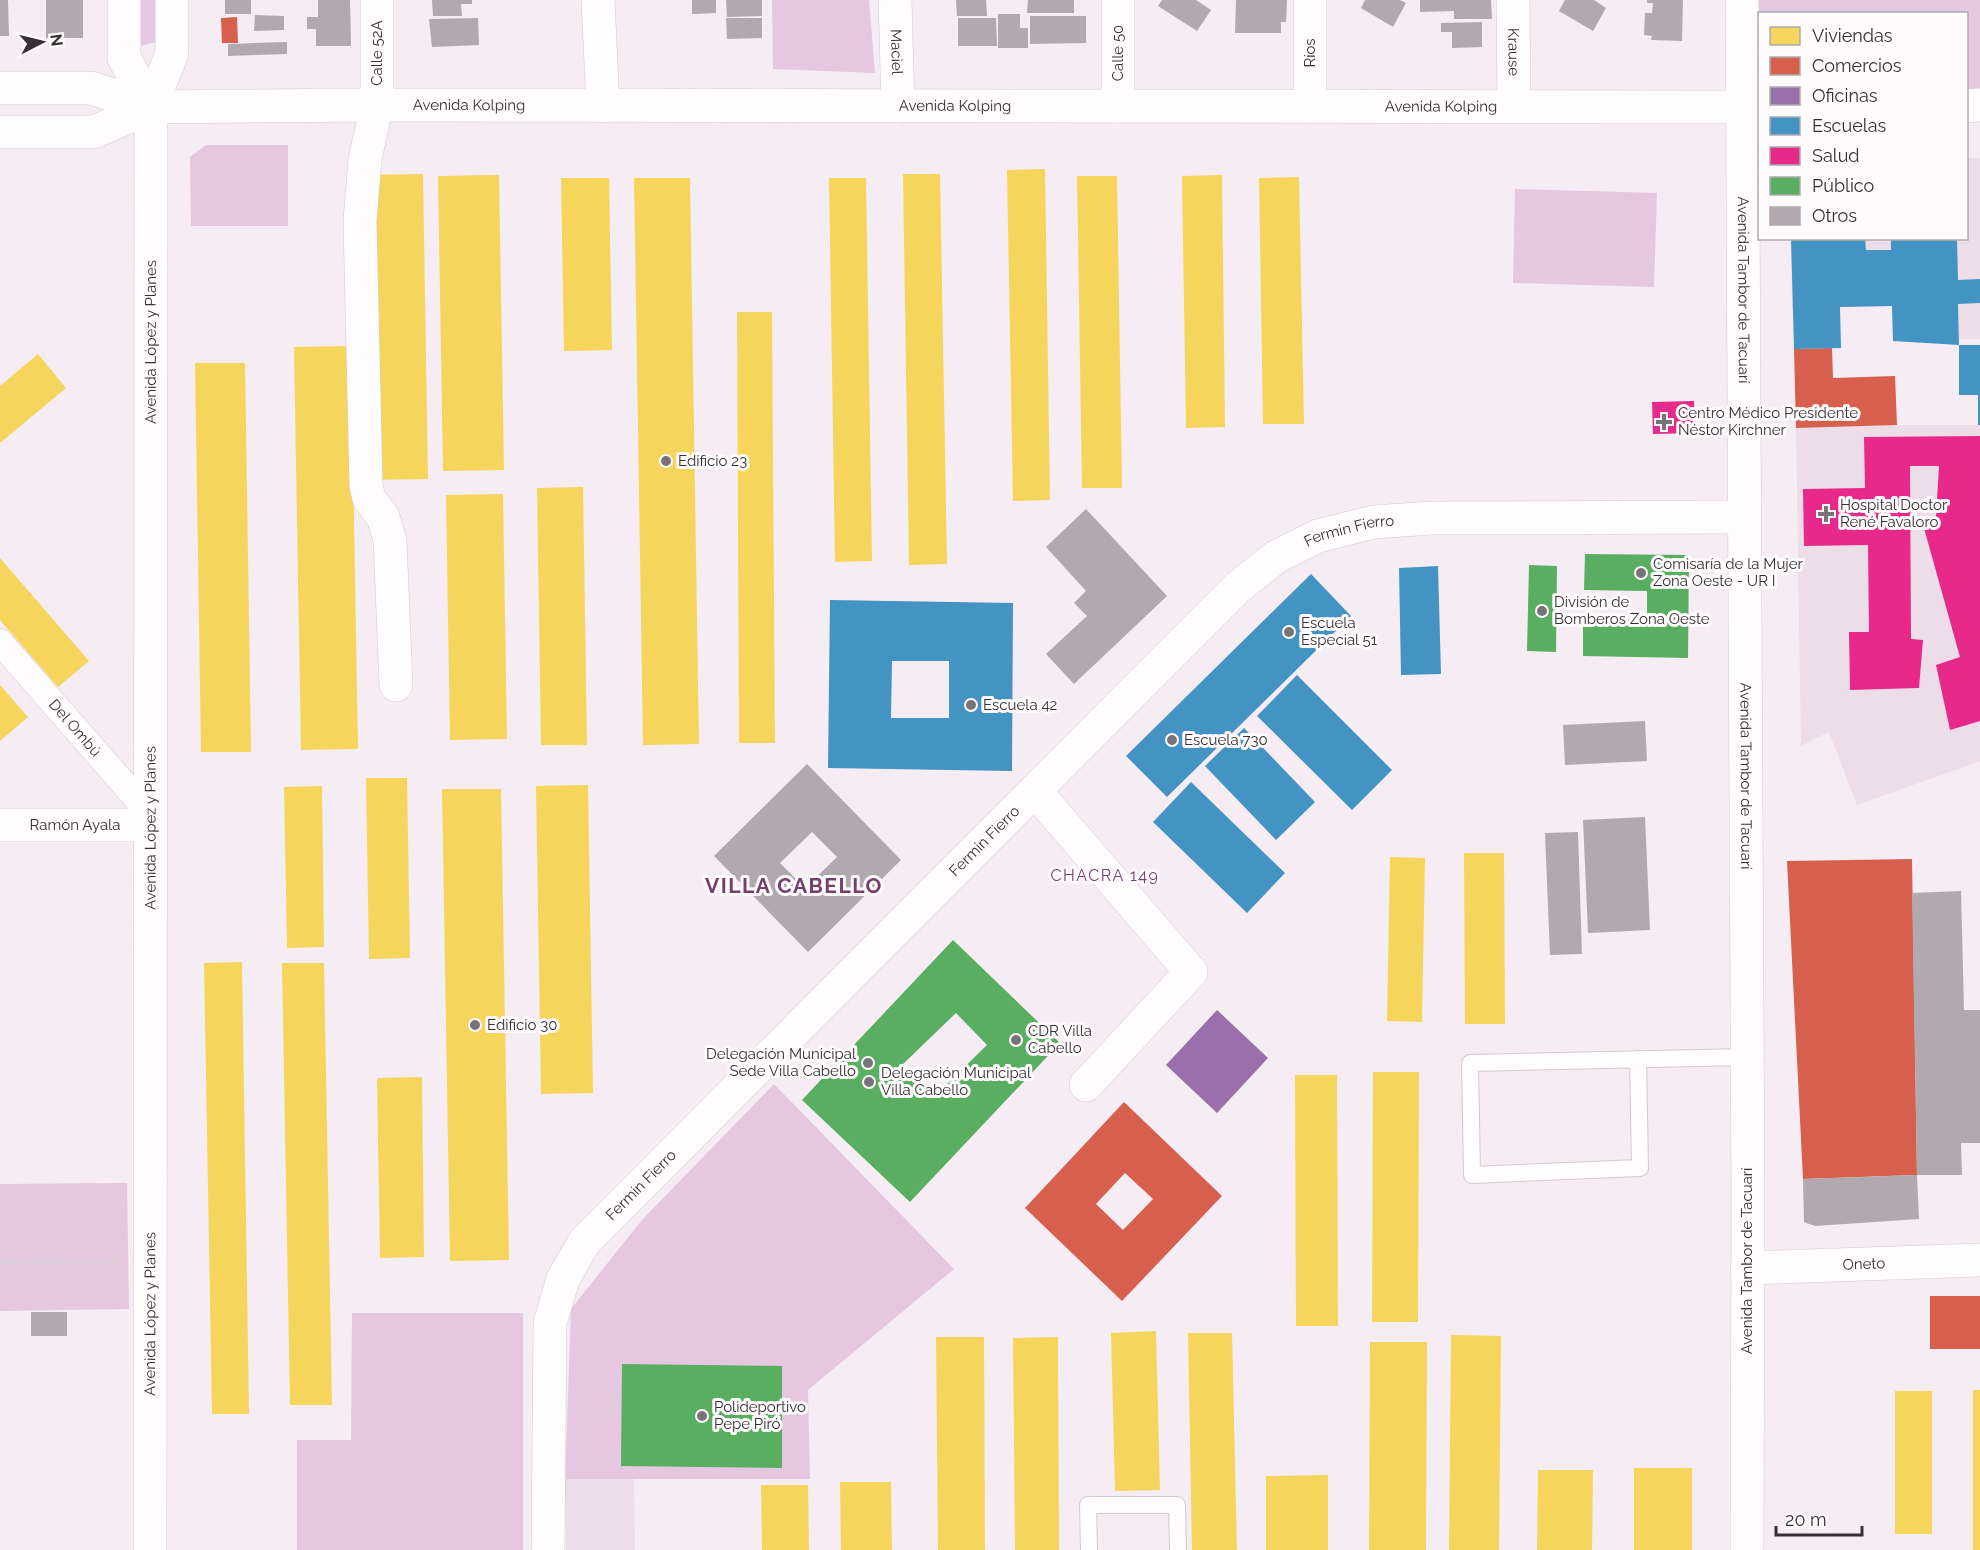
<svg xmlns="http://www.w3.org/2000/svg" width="1980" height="1550" viewBox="0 0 1980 1550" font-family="Raleway,sans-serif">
<rect width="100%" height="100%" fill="#f6ecf3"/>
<g fill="#ecdde9">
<path d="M1967,158h13v181l-87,2 -1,-35 -100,3 -1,-70 175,-1z"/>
<path d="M1897,425h83v336l-123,44 -28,-73 -28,14 -5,-318z"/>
<path d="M634,1478l1,72h-69l-1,-71z"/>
</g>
<g fill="#e5c8df">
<path d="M136,0h21v42l-21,5z"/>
<path d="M772,0h97l6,73 -102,-4z"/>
<path d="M1742,0h238v105l-13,1 -1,-92h-206l-1,93h-16z"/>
<path d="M206,145h82v81h-97l-1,-69z"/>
<path d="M1515,189l142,4 -3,94 -141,-4z"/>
<path d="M774,1084l180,185 -146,121 2,89h-245l6,-170 70,-88z"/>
<path d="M127,1183l2,126 -129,2v-127z"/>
<path d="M352,1313h171v237h-226v-110h54z"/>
</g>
<g fill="#f6d55c">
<path d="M1045,169l5,331 -37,1 -6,-331z"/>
<path d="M423,174l5,305 -58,1 -4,-305z"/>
<path d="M903,174h37l7,390 -38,1z"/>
<path d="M499,175l5,295 -61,1 -5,-295z"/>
<path d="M1222,175l3,252 -39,1 -4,-252z"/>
<path d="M1077,176h40l5,312h-40z"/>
<path d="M1299,177l5,247h-41l-4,-246z"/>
<path d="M561,178h48l3,172 -48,1z"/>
<path d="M634,178h56l9,566 -56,1z"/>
<path d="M829,178h37l6,383 -37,1z"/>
<path d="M737,312h35l3,431h-36z"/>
<path d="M351,346l7,403 -57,1 -7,-403z"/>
<path d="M38,354l28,34 -66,55v-57z"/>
<path d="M195,363h50l6,389h-50z"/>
<path d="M583,487l4,258h-46l-4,-257z"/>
<path d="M503,494l4,245 -57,1 -4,-245z"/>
<path d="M0,558l89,103 -31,26 -58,-67z"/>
<path d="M0,685l28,32 -28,24z"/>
<path d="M366,778h41l3,180 -41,1z"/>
<path d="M588,785l5,308 -52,1 -5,-308z"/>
<path d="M322,786l2,161 -37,1 -3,-161z"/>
<path d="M442,789h59l8,471 -59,1z"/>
<path d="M1464,853h40l1,171h-40z"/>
<path d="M1390,857l35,1 -3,164 -35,-1z"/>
<path d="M242,962l7,452h-37l-8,-451z"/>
<path d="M282,963h42l8,442h-42z"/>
<path d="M1373,1072h46l-1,250h-46z"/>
<path d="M1295,1075h42l1,251h-42z"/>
<path d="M422,1077l2,180 -44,1 -3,-180z"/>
<path d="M1156,1331l4,159 -45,1 -4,-158z"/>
<path d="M1188,1333h44l5,217h-45z"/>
<path d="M1451,1335l50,1 -2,214h-50z"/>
<path d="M936,1337h48l1,213h-47z"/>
<path d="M1058,1337l1,213h-44l-2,-212z"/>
<path d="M1370,1342h57l-1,208h-57z"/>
<rect x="1973" y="1390" width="7" height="160"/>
<rect x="1895" y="1391" width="37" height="143"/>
<rect x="1634" y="1468" width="58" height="82"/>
<path d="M1538,1470h55l-1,80h-55z"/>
<path d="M1328,1475v75h-62v-74z"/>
<path d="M840,1482h51l1,68h-51z"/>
<path d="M761,1485h47l1,65h-47z"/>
</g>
<g fill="#d6604d" fill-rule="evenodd">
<path d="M237,17l1,26h-16l-1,-25z"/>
<path d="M1832,348l1,30 62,-2 2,49 -101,3 -2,-79z"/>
<path d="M1912,859l5,316 -114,4 -16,-318z"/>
<path d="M1124,1102l98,94 -100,105 -97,-93zM1125,1173l28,26 -30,31 -27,-26z"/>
<rect x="1930" y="1296" width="50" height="53"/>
</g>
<path fill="#9970ab" d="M1217,1010l51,48 -51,55 -51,-48z"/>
<g fill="#4393c3" fill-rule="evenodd">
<path d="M1791,238h74l1,12h25v-12h66l1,42 22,-1v24l-22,1 1,41 -66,-4 -1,-35 -52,1 1,41 -47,1z"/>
<path d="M1959,345h21v80h-2v-30h-19z"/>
<path d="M1438,566l3,108 -40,1 -2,-107z"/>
<path d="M1311,574l40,42 -184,181 -41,-41z"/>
<path d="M830,600l183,3 -1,168 -184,-3zM892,661h57v57h-58z"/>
<path d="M1297,675l95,95 -40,40 -95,-94z"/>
<path d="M1244,728l71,74 -39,38 -71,-74z"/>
<path d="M1191,782l94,91 -38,40 -94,-91z"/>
</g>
<g fill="#e7298a">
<path d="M1694,401l1,32 -42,1 -1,-32z"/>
<path d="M1980,436v285l-30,9 -14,-65 24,-8 -38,-136 14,-5 3,-50h-29l1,173 12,1 -4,48 -69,2 -1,-58h20l-1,-87 -64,1 -1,-57 62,-1 -1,-51z"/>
</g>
<g fill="#5aae61" fill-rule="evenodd">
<path d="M1585,554l104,1 -1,103 -105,-2v-37l64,1v-29l-63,-1z"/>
<path d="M1529,565l28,1 -1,86 -29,-1z"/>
<path d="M953,940l107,103 -150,159 -108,-102zM956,1013l31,32 -54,53 -31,-33z"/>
<path d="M622,1364l160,2v102l-161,-2z"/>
</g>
<g fill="#b1a9af" fill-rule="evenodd">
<path d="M0,0h8l1,36h-9z"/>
<rect x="46" y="0" width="37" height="38"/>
<rect x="225" y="0" width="26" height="14"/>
<path d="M318,0h32l1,46h-35v-17h-9v-12h11z"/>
<path d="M432,0h40v4h-11l1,12h-29z"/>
<path d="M692,0h24v13l-24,1z"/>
<path d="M726,0h36v16l-35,1z"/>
<path d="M956,0h30l1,16h-30z"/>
<path d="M1028,0h46v13h-47z"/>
<path d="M1162,0h34l15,10 -14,21 -39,-25z"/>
<path d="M1236,0h51l-1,22h-5v11h-46z"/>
<path d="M1365,0h35l6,3 -13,24 -32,-19z"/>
<path d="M1420,0h71l1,19h-38v-8l-34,1z"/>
<path d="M1565,0h29l12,8 -13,23 -34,-20z"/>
<path d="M1647,0h36l-1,41 -31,-1 1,-4 -8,-1 1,-22h7l1,-10h-6z"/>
<path d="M998,14h22v14h8v20h-30z"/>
<path d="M255,15l29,1v14l-30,1z"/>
<path d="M1030,16h56v27l-56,1z"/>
<path d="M478,18l1,27 -47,2 -3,-28z"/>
<path d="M726,18h36v20l-35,1z"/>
<path d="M958,18h38l1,28h-39z"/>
<path d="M1482,22v25l-30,1v-16h-11v-9z"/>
<path d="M287,42v12l-59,2v-12z"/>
<path d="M1086,509l81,87 -93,88 -28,-30 41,-38 -13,-13 12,-12 -40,-44z"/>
<path d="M1645,721l2,40 -82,4 -2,-40z"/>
<path d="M807,764l94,96 -93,92 -94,-96zM812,832l25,25 -32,31 -25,-25z"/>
<path d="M1645,817l5,113 -62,3 -5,-113z"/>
<path d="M1578,832l4,122 -32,1 -5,-122z"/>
<path d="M1961,891l3,119h16v133h-19l1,32h-45l2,44 -104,7 -11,-4 -1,-43 114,-4 -5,-282z"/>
<rect x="31" y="1312" width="36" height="24"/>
</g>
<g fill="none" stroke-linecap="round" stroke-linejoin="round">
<g stroke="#d1cacf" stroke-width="18">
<g id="service">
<path d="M1638,1059l2,109 -168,7 -2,-112 276,-6"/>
<path d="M1089,1550l-1,-45h89l1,45"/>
</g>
</g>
<g stroke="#d1cacf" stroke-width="27">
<g id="pedestrian">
<path id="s1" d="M0,642l151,173"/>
</g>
</g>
<g stroke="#d1cacf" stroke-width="34">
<g id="minor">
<path d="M377,0v105l-12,54 -5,62 6,264 3,14 14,18 7,23 6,145"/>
<path d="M598,0l5,106"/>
<path id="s2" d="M895,0l3,106"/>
<path d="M1310,0v106"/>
<path id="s3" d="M1513,0l1,105"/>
<path d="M1118,106v-106"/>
<path d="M1036,792l155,180 -105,113"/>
<path id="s4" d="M0,825h150"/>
<path id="s5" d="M1747,1268l233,-8"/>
<path id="s6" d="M548,1550l2,-227 13,-44 22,-38 652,-653 39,-31 42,-21 55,-14 59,-4 312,-1"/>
</g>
</g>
<g stroke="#d1cacf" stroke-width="34">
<g id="secondary">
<path d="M124,0v58l27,49"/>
<path d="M1966,106l14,-1"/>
<path d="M151,107l21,-54v-53"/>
</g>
</g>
<g stroke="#d1cacf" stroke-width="34">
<g id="primary">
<path id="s7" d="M1742,0l6,1206 -1,344"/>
<path id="s8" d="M0,88h91l60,19 226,-2 1366,2"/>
<path d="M0,132h94l57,-25"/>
<path id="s9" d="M150,1550l1,-1443"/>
</g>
</g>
<path stroke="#d7d3d5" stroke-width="4" stroke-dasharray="4.5 3" stroke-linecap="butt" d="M0,1262l119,-1"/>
<use href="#service" stroke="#fefcfd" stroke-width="16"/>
<use href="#pedestrian" stroke="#fefcfd" stroke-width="26"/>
<use href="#minor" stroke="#fefcfd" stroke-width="33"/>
<use href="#secondary" stroke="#fefcfd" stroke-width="33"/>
<use href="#primary" stroke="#fefcfd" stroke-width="33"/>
</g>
<g fill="#797278" stroke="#fefbfd" stroke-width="2">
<path d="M1661 413h6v6h6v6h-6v6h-6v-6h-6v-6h6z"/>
<circle cx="666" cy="461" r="6"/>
<path d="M1823 505h6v6h6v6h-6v6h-6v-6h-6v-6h6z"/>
<circle cx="1641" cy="573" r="6"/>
<circle cx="1542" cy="611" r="6"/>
<circle cx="1289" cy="632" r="6"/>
<circle cx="971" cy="705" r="6"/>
<circle cx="1172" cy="740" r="6"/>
<circle cx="475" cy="1025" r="6"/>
<circle cx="1016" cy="1040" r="6"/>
<circle cx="868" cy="1063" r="6"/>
<circle cx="869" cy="1082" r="6"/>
<circle cx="702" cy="1416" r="6"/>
</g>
<g text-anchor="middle" stroke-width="6" stroke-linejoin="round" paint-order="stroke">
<g font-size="15" fill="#363035" stroke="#fefbfd">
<text transform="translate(377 53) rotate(-90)" y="5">Calle 52A</text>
<text dy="5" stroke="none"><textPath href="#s2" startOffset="52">Maciel</textPath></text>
<text transform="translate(1118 53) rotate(-90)" y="5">Calle 50</text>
<text transform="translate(1310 53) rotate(-90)" y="5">Ríos</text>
<text dy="5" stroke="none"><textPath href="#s3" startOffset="52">Krause</textPath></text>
<text dy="5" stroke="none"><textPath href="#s8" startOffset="1444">Avenida Kolping</textPath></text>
<text dy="5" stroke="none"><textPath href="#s8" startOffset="472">Avenida Kolping</textPath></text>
<text dy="5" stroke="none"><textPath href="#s8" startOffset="958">Avenida Kolping</textPath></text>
<text dy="5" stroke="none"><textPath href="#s7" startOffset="290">Avenida Tambor de Tacuarí</textPath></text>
<text dy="5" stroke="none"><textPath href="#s9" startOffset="1208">Avenida López y Planes</textPath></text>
<text dy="5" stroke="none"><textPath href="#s6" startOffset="1368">Fermin Fierro</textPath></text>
<text dy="5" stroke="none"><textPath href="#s1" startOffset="114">Del Ombú</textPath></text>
<text dy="5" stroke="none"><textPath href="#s7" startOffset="776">Avenida Tambor de Tacuarí</textPath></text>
<text dy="5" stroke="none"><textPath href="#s4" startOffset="75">Ramón Ayala</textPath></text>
<text dy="5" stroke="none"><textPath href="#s9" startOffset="722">Avenida López y Planes</textPath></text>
<text dy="5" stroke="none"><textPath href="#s6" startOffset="882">Fermin Fierro</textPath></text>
<text dy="5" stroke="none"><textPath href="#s6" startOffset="396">Fermin Fierro</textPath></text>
<text transform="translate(1747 1261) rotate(-90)" y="5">Avenida Tambor de Tacuarí</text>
<text dy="5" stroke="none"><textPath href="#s5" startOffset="117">Oneto</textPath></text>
<text dy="5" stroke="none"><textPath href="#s9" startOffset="236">Avenida López y Planes</textPath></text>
</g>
<g font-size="15" fill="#363035" stroke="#fefbfd" text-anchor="start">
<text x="1678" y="418">Centro Médico Presidente<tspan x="1678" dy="17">Néstor Kirchner</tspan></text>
<text x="678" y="466">Edificio 23</text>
<text x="1840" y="510">Hospital Doctor<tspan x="1840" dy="17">René Favaloro</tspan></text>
<text x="1653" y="569">Comisaría de la Mujer<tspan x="1653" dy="17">Zona Oeste - UR I</tspan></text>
<text x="1554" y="607">División de<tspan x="1554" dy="17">Bomberos Zona Oeste</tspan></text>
<text x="1301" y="628">Escuela<tspan x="1301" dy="17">Especial 51</tspan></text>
<text x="983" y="710">Escuela 42</text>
<text x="1184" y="745">Escuela 730</text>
<text x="487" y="1030">Edificio 30</text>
<text x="1028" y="1036">CDR Villa<tspan x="1028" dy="17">Cabello</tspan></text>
<text x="856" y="1059" text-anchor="end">Delegación Municipal<tspan x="856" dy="17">Sede Villa Cabello</tspan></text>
<text x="881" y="1078">Delegación Municipal<tspan x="881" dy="17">Villa Cabello</tspan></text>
<text x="714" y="1412">Polideportivo<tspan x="714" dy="17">Pepe Piró</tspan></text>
</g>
<g font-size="16" letter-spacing="1.5" fill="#753e6c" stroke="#fefbfd">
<text x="1105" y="881">CHACRA 149</text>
</g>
<g font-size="21" font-weight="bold" letter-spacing="1.5" fill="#753e6c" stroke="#fefbfd">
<text x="794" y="893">VILLA CABELLO</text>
</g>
</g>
<rect x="1758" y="12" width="210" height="228" fill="#fefbfd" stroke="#aeaaad" stroke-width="1.5"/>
<rect x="1770" y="27" width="30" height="18" fill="#f6d55c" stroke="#aeaaad" stroke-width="1.5"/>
<text x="1812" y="42" font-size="18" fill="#363035">Viviendas</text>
<rect x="1770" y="57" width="30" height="18" fill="#d6604d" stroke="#aeaaad" stroke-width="1.5"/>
<text x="1812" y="72" font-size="18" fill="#363035">Comercios</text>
<rect x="1770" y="87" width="30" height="18" fill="#9970ab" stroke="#aeaaad" stroke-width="1.5"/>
<text x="1812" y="102" font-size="18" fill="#363035">Oficinas</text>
<rect x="1770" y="117" width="30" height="18" fill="#4393c3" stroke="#aeaaad" stroke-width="1.5"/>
<text x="1812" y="132" font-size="18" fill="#363035">Escuelas</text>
<rect x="1770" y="147" width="30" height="18" fill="#e7298a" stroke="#aeaaad" stroke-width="1.5"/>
<text x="1812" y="162" font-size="18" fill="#363035">Salud</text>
<rect x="1770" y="177" width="30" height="18" fill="#5aae61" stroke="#aeaaad" stroke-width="1.5"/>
<text x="1812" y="192" font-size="18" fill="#363035">Público</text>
<rect x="1770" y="207" width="30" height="18" fill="#b1a9af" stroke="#aeaaad" stroke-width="1.5"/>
<text x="1812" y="222" font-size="18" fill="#363035">Otros</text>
<g transform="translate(42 42) rotate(83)" stroke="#fefbfd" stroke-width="4.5" paint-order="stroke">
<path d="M0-4.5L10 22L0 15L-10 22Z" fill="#363035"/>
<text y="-9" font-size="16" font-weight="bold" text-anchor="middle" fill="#363035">N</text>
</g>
<path d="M1776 1526v9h86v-9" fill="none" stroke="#363035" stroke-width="3"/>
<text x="1785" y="1526" font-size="18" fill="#363035" stroke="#fefbfd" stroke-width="4.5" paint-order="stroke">20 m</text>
</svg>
